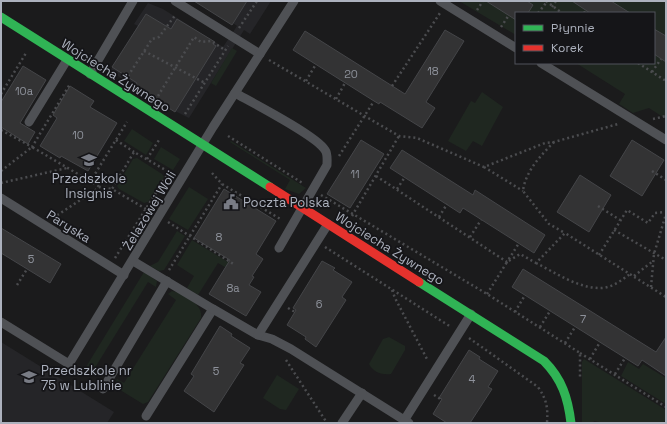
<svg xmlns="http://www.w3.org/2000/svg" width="667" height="424" viewBox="0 0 667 424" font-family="'Space Grotesk',sans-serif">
<rect width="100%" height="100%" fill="#1b1b1c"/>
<g fill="#252528">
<path d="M247,1h24l-21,33 -6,-4 -55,88 -28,-14 -51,-33 28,-45 -4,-2 14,-21 15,6 60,38 14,-21 -4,-3z"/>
<path d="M1,342l113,70 -7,11h-106z"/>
</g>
<g fill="#1f2720">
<path d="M459,1h207v118l-17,-11 -16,5 -14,-9 6,-10 -49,-31h78v-50h-138v22z"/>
<path d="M232,48l5,3 -21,35 -5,-3z"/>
<path d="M482,92l21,15 -21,39 -9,-5 -7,10 -18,-10 23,-40 4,2z"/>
<path d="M132,129l21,14 -7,12 -22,-14z"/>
<path d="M231,141l75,47 -7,6 -14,-5 5,-9 -60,-38z"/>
<path d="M161,147l19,12 -7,11 -19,-11z"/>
<path d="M137,158l25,16 2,3 -16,25 -4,1 -25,-14 -2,-3 16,-27z"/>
<path d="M189,187l19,12 -20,31 -19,-11z"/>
<path d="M177,231l8,5 -21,34 -5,1 -9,-5 8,-4z"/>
<path d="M192,240l41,25 -3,5 -12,-7 -20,32 -11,-7 7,-12 -17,-11z"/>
<path d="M144,272l13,9 -1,6 -8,-5 -52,84 8,5 -4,3 -14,-7z"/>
<path d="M172,291c12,2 32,14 29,27l-53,84 -5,2 -26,-16 -2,-5 2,-4 7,4 52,-83 -8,-6z"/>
<path d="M389,337l16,9v4l-14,24c-9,1 -17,-1 -22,-10l14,-25z"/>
<path d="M584,359l82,51v9l-3,4h-59l-10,-2 -1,2 -11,-1v-60z"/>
<path d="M628,362l11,7 4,-5 23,14v26l-45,-28z"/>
<path d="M277,375l22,14 -13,21 -6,-1 -17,-11z"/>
</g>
<g fill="#333334" stroke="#444548">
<path d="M194,1h53l-15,24z"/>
<path d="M486,1h41l6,4 -5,8h-12v7z"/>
<path d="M572,1h39l19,12h-40z"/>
<path d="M146,14l25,15 6,-10 38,23 -2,2 3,2 -41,66 -29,-18 -10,-9 1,-2 -25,-16z"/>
<path d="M654,29l12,7v26l-12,-8z"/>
<path d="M445,30l19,11 -38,61 9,6 -13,20 -42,-26 -1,2 -5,-3 -81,-51 12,-19 100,63z"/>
<path d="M23,66l23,14 -26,43 15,9 -7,12 -27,-17v-25z"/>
<path d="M70,86l24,15 -4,6 27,16 -29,48 -27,-15 -1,2 -20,-12 17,-28 -4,-3z"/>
<path d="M361,140l23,14 -34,54 -23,-14z"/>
<path d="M632,140l32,20 -22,36 -32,-20z"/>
<path d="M402,150l71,45 2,-5 70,45 -11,18 -71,-45 -3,5 -70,-45z"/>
<path d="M580,175l31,20 -22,37 -32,-20z"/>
<path d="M224,189l52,32 -20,33 7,5 -11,17 2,1 -5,8 12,7 -15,24 -37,-22 21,-34 -36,-22z"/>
<path d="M1,228l60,36 -11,19 -49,-30z"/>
<path d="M322,261l13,7 -2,2 19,12 -10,15 4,3 -30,47 -11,-8 1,-2 -19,-12 9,-15 -3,-2z"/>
<path d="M523,269l133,83 10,-15v39l-24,-16 -4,6 -126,-79z"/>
<path d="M220,326l12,8 -1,2 19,12 -10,15 4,2 -30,47 -30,-21 10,-15 -3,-2z"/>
<path d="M469,350l11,7 -1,2 19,12 -10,16 4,2 -22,34h-23l-14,-9 9,-15 -3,-1z"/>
</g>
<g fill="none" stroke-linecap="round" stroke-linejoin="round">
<g stroke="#4b4c4f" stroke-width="2.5" stroke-dasharray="2 3" stroke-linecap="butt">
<path d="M546,1l16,12"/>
<path d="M552,7l4,-6"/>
<path d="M477,10l6,-9"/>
<path d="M538,13l8,-10"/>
<path d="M584,13l2,-3"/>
<path d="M501,27l8,-12"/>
<path d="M239,28l18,-27"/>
<path d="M144,51l61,32"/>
<path d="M269,60l130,76 18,2 67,29 61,-24 9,-1 64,-18"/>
<path d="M638,63l28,18"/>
<path d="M652,72l9,-13"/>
<path d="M128,76l24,-37 7,-2 17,-23"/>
<path d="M306,81l10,-17"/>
<path d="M392,86l48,-73"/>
<path d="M1,94l25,-41"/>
<path d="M158,96l36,-59 7,5 10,-1 14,9"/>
<path d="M336,99l9,-16"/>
<path d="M185,114l43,-68"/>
<path d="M653,119l13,-3"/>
<path d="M1,130l31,17 38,-63"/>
<path d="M228,136l76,48"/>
<path d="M116,140l18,12"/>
<path d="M554,142c-13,13 -29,30 -31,49l26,33 16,9"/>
<path d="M339,156l35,-55"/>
<path d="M147,159l12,-19"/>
<path d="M484,167l39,24"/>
<path d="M1,171l31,-24 68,40"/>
<path d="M652,171l14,9"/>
<path d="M212,173l10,11 60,36"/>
<path d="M376,176l131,86 12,-19"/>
<path d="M90,182l37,-60"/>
<path d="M1,183l66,-15"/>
<path d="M397,189l8,-12"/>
<path d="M321,195l166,99 93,59v26"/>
<path d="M598,206l22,14"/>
<path d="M146,209l-34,-20 22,-37 35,20"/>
<path d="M352,216l47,-80"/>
<path d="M439,217l8,-13"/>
<path d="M53,218l47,-31 12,2"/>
<path d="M168,222l67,43"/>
<path d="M614,230l52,30"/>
<path d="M470,237l11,-17"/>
<path d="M325,247l126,80"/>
<path d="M599,255l28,-45 21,13 7,-10 11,-1"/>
<path d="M115,258l54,-86 3,1"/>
<path d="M536,263c20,10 43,26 66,25 11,-1 20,-8 28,-14"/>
<path d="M169,270l53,-86"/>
<path d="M634,276l19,-15"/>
<path d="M17,285l10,-16"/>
<path d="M651,287l3,-33 12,-40"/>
<path d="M392,290l3,8 33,63"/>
<path d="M487,294l20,-32 13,-8 16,9 29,-30 101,64"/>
<path d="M288,308l7,4"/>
<path d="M515,312l10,-17"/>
<path d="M540,327l10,-16"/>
<path d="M469,338l69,49c9,13 10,21 9,36"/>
<path d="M565,343l10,-16"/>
<path d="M580,353l86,54"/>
<path d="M590,359l10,-17"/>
<path d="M286,360l41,63"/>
<path d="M615,374l10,-16"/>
<path d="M434,395l8,5"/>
</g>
<g stroke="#4f5155" stroke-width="9">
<path d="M175,1l85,53"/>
<path d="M440,1l76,47"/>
<path d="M541,63l125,77"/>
<path d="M90,74l43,-73"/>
<path d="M235,93c18,10 82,43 90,57 3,4 2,10 2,15l-48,83"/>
<path d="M29,122l38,-62"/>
<path d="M1,198l123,77"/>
<path d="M133,261l80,48 -67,107"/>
<path d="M213,309l45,26 14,4 19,10 118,74"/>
<path d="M1,322l68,42 144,-237 81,-126"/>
<path d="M258,335l70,-111"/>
<path d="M103,389l64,-108"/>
<path d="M405,419l66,-105"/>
<path d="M342,423l20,-30"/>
</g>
<g stroke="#30b455" stroke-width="9">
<path d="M1,17l269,170"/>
<path d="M419,282l125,79c18,18 24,37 27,62"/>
</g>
<path stroke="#e5322d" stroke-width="9" d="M270,187l149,95"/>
</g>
<defs>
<g id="school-bare" transform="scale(1.2)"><path d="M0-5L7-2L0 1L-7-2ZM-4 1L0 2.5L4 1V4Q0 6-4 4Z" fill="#797c85" stroke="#151518" stroke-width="2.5" paint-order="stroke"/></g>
<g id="civic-bare" transform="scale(1.2)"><path d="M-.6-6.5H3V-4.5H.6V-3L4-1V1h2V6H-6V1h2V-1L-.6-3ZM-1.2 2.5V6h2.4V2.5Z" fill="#797c85" stroke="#151518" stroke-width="2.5" paint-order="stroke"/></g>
</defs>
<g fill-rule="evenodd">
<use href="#school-bare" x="89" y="160"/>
<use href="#civic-bare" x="231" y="202"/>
<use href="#school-bare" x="29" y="377"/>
</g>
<g text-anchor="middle" stroke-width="3.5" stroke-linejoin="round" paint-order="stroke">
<g font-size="11" fill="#8e929b">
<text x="433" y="75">18</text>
<text x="351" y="78">20</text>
<text x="24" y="95">10a</text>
<text x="78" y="139">10</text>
<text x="355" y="178">11</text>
<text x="219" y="241">8</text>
<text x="31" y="263">5</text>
<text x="233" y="292">8a</text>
<text x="319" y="308">6</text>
<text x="583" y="323">7</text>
<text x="216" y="375">5</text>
<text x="472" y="383">4</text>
</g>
<g font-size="13" fill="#acb1bd" stroke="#151518">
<text transform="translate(116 75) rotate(32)" y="5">Wojciecha Żywnego</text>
<text transform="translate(149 210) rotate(-59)" y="5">Żelazowej Woli</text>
<text transform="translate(69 226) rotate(32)" y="5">Paryska</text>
<text transform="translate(390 248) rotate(32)" y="5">Wojciecha Żywnego</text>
</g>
<g font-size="13" fill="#acb1bd" stroke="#151518" text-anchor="start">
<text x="89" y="183" text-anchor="middle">Przedszkole<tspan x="89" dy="15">Insignis</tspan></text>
<text x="243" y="207">Poczta Polska</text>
<text x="41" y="375">Przedszkole nr<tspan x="41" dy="15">75 w Lublinie</tspan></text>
</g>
</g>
<rect width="667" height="424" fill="none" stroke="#acb1bd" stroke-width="4"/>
<rect x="515" y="12" width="140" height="52" fill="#151518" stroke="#51535a"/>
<rect x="523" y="25" width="20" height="6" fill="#30b455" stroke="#51535a"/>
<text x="551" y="32" font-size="12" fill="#acb1bd">Płynnie</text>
<rect x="523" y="45" width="20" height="6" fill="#e5322d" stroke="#51535a"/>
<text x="551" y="52" font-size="12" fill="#acb1bd">Korek</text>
</svg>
